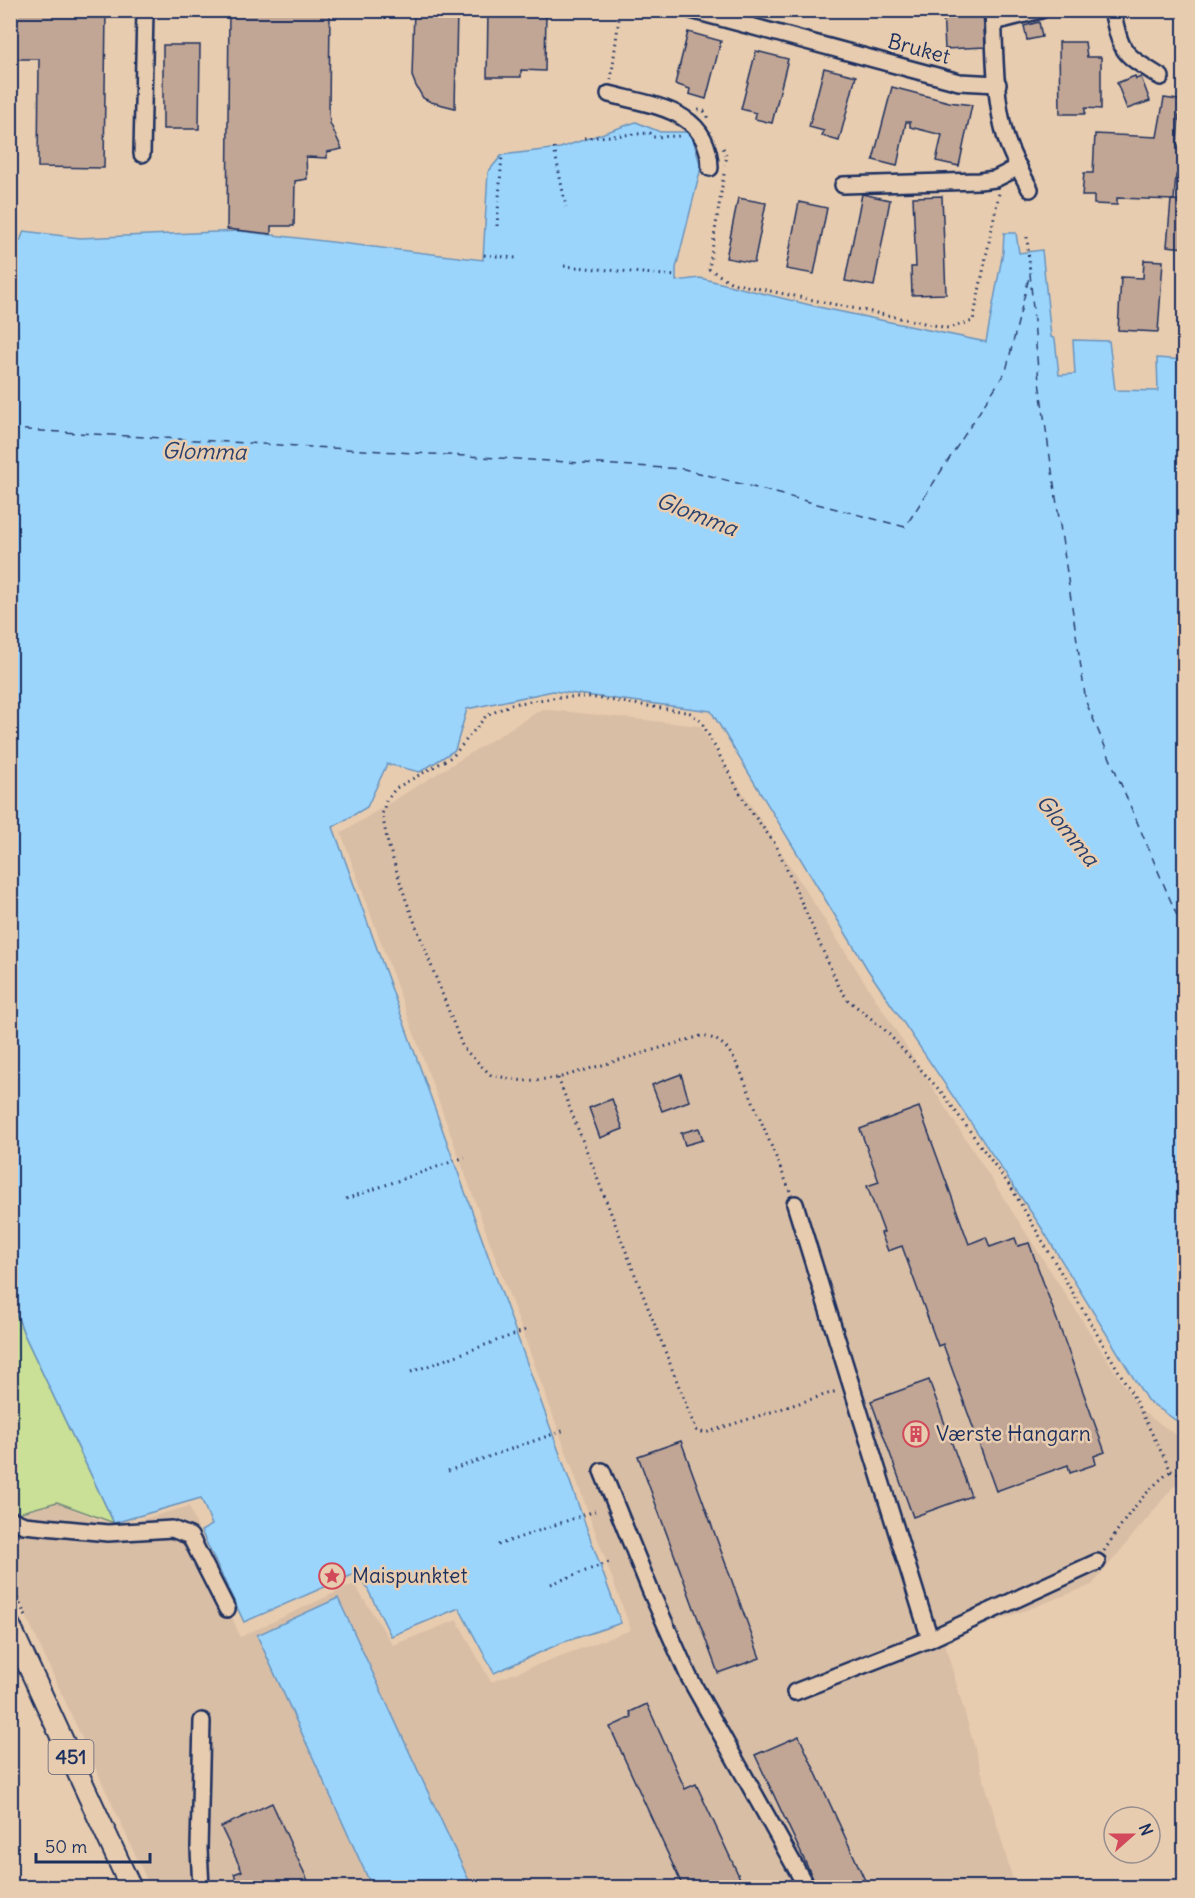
<svg xmlns="http://www.w3.org/2000/svg" width="1195" height="1898" viewBox="0 0 1195 1898" font-family="Delius,sans-serif">
<rect width="100%" height="100%" fill="#e8ccaf"/>
<filter id="ink" filterUnits="userSpaceOnUse"><feTurbulence type="fractalNoise" baseFrequency=".0167" numOctaves="2"/><feDisplacementMap in="SourceGraphic" scale="12" xChannelSelector="R" yChannelSelector="G"/><feConvolveMatrix kernelMatrix="1 2 1 2 8 2 1 2 1" color-interpolation-filters="sRGB"/></filter>
<g filter="url(#ink)">
<path fill="#d9bea6" d="M542,709l158,17 440,684 44,30v46h-10l-82,99 -148,56 71,246h-865l-139,-304v-65l46,-16 58,25 74,-21 51,131 114,-53 39,61 64,-25 34,62 140,-52 -290,-797z"/>
<path fill="#c9e096" stroke="#72887a" stroke-width="1.5" d="M10,1298l14,36 90,189 -57,-21 -46,13z"/>
<g fill="#9cd5fc" stroke="#6893bd" stroke-width="1.5">
<path d="M636,122l24,10h31l10,36 -25,100v13l24,-3 118,29 168,35 17,-90 1,-19h12l3,20 23,-3 9,87 4,2 4,36 16,-1 -2,-34 36,1 6,49 43,1 -1,-33 27,2v1066l-37,-26 -106,-173 -173,-257 -157,-259 -158,-20 -86,18 -12,41 -35,22 -33,-8 -20,43 -34,20 288,796 -60,20 -67,30 -35,-65 -68,28 -32,-64 -115,50 -43,-91 11,-6 -11,-27 -87,25 -90,-189 -13,-36 -1,-1059 10,2 4,-10 56,7 159,-7 244,29 5,-88 14,-17 58,-7z"/>
<path d="M338,1598l134,289h-100l-115,-252z"/>
</g>
<g fill="none" stroke-linecap="round" stroke-linejoin="round">
<path stroke="#28406e" stroke-width="1.5" stroke-dasharray="8 6" stroke-linecap="butt" d="M10,429l674,40 221,58 101,-156 24,-98 9,109 47,320 98,230"/>
</g>
<g fill="#c2a695" stroke="#1b2f5e" stroke-width="1.5">
<path d="M10,10h96l-2,158 -66,-1 1,-108h-29z"/>
<path d="M229,10h101l-1,103 1,10 12,26 -15,3v6l-21,-1 1,22 -12,2 -1,45h-23v8l-44,-5z"/>
<path d="M414,10h43l-2,98 -24,-6 -8,-4 -7,-12 -4,-10z"/>
<path d="M488,10h58l-1,61 -24,-1v7h-34z"/>
<path d="M943,10h40l2,37 -40,2z"/>
<path d="M1039,22l3,15 -15,3 -3,-14z"/>
<path d="M688,32l33,9 -15,58 -17,-5 1,-5 -15,-5z"/>
<path d="M1059,42h26l2,15h14v52l-16,-1v6h-25z"/>
<path d="M163,45h37l-1,84h-36z"/>
<path d="M756,51l32,8 -16,64 -17,-4 1,-6 -15,-4z"/>
<path d="M824,68l32,8 -17,65 -17,-5 2,-5 -15,-4z"/>
<path d="M1135,76l1,3 5,-2 9,24 -23,8 -10,-26z"/>
<path d="M892,87l57,15 23,3 -13,61 -23,-5 6,-26 -32,-8v-5h-4l-9,44 -24,-6z"/>
<path d="M1164,98l21,3v15l-6,-1 -2,31 8,1v29l-9,-1 -2,25 -57,-2v7l-23,-1v-8h-12l2,-23h9l2,-39 62,3z"/>
<path d="M862,194l28,6 -16,86 -29,-5z"/>
<path d="M942,196l4,98 -34,1 -1,-28h5l-3,-70z"/>
<path d="M738,198l28,5 -12,60 -28,-5z"/>
<path d="M1171,200l14,1v47l-18,-2z"/>
<path d="M799,202l28,6 -13,66 -28,-5z"/>
<path d="M1144,260l19,1 -5,71 -40,-2 3,-53 22,1z"/>
<path d="M681,1074l8,27 -27,10 -10,-26z"/>
<path d="M612,1099l11,30 -23,9 -11,-30z"/>
<path d="M919,1107l50,137 17,-7 4,10 25,-9 3,8 11,-3 76,209 -11,4 2,8 -26,9 -2,-8 -72,26 -53,-147 -5,2 -36,-100 -14,5 -7,-18 3,-1 -17,-46 12,-4 -19,-53z"/>
<path d="M699,1128l4,12 -18,5 -4,-12z"/>
<path d="M929,1380l42,116 -58,21 -42,-116z"/>
<path d="M681,1441l79,217 -42,15 -80,-217z"/>
<path d="M647,1704l38,85 11,-5 48,103h-61l-73,-160 22,-10 -2,-5z"/>
<path d="M799,1736l69,151h-51l-62,-132z"/>
<path d="M272,1803l20,44 19,40h-71l-6,-13 8,-3 -21,-44z"/>
</g>
<g fill="none" stroke-linecap="round" stroke-linejoin="round">
<g stroke="#1b2f5e" stroke-width="20">
<g id="minor">
<path d="M691,10l268,72 39,2"/>
<path d="M993,10c2,41 1,85 12,125 5,19 16,37 25,54"/>
<path d="M1112,10c10,45 10,43 49,67"/>
<path d="M994,22l47,-12"/>
<path d="M609,94c46,12 100,16 101,74"/>
<path d="M142,154l3,-144"/>
<path d="M843,185l136,-4 16,-2 24,-12"/>
<path d="M795,1204l135,435"/>
<path d="M602,1471l49,121 38,85 118,211"/>
<path d="M10,1519l14,6 84,8 64,-4 18,7 37,73"/>
<path d="M795,1692l135,-53 167,-77"/>
<path d="M201,1888l-2,-39 3,-128"/>
</g>
</g>
<g stroke="#1b2f5e" stroke-width="24">
<path id="major" d="M10,1626l121,262"/>
</g>
<g stroke="#1b2f5e" stroke-width="3" stroke-dasharray="1.5 4.5" stroke-linecap="butt">
<path d="M611,80l9,-70"/>
<path d="M698,110l6,1 4,7"/>
<path d="M584,138l66,-5 2,4 27,-1 -1,-3"/>
<path d="M554,148l12,59"/>
<path d="M723,148l4,8 -2,9"/>
<path d="M724,174l-15,95 23,14 216,45 25,-7 26,-128"/>
<path d="M497,226l5,-71"/>
<path d="M1027,237l3,36"/>
<path d="M484,255l32,3"/>
<path d="M564,266l112,10"/>
<path d="M558,1078l138,352 9,3 132,-42"/>
<path d="M790,1191l-50,-121c-10,-19 -17,-32 -39,-34l-143,42 -35,3 -32,-6 -28,-27 -57,-148 -18,-56 -6,-30 4,-13 10,-13 57,-32 33,-40 26,-12 47,-7h30l91,14 10,2 11,8 46,85 29,39 63,142 9,13 36,29 59,65 69,95 119,203 40,79 13,5"/>
<path d="M346,1199l119,-42"/>
<path d="M411,1372l118,-43"/>
<path d="M448,1471l117,-41"/>
<path d="M498,1545l97,-34"/>
<path d="M1104,1551c20,-31 38,-58 67,-80"/>
<path d="M10,1582l17,37"/>
<path d="M551,1584l61,-23"/>
</g>
<use href="#minor" stroke="#e8ccaf" stroke-width="15"/>
<use href="#major" stroke="#e8ccaf" stroke-width="20"/>
</g>
</g>
<defs>
<g id="building-ring" transform="scale(1.35)"><circle r="9.5" fill="#e8ccaf" stroke="#d1495b" stroke-width="1.5"/><path d="M-4-6H4V6H1V3H-1V6H-4ZM-2.5-4.3h1.7v1.8h-1.7ZM.8-4.3h1.7v1.8H.8ZM-2.5-1h1.7V.8h-1.7ZM.8-1h1.7V.8H.8Z" fill="#d1495b"/></g>
<g id="sight-ring" transform="scale(1.35)"><circle r="9.5" fill="#e8ccaf" stroke="#d1495b" stroke-width="1.5"/><path d="M0-6L1.8-2.2L6-1.7L2.9 1.2L3.7 5.4L0 3.3L-3.7 5.4L-2.9 1.2L-6-1.7L-1.8-2.2Z" fill="#d1495b"/></g>
</defs>
<g fill-rule="evenodd">
<use href="#building-ring" x="916" y="1434"/>
<use href="#sight-ring" x="332" y="1576"/>
</g>
<g text-anchor="middle" stroke-width="5" stroke-linejoin="round" paint-order="stroke">
<rect fill="#e8ccaf" stroke="#585e76" stroke-width="1.5" x="48.5" y="1740" width="45" height="34" rx="4.5"/>
<g font-size="20" font-weight="bold" fill="#1b2f5e">
<text x="71" y="1764">451</text>
</g>
<g font-size="21" fill="#1b2f5e" stroke="#e8ccaf">
<text transform="translate(919 49) rotate(15)" y="7">Bruket</text>
</g>
<g font-size="21" fill="#1b2f5e" stroke="#e8ccaf" text-anchor="start">
<text x="936" y="1441">Værste Hangarn</text>
<text x="352" y="1583">Maispunktet</text>
</g>
<g font-size="22" font-style="italic" fill="#28406e" stroke="#e8ccaf">
<text transform="translate(204 451) rotate(1)" y="8">Glomma</text>
<text transform="translate(697 514) rotate(21)" y="8">Glomma</text>
<text transform="translate(1068 830) rotate(51)" y="8">Glomma</text>
</g>
</g>
<rect width="1195" height="1898" fill="none" stroke="#e8ccaf" stroke-width="36"/>
<rect x="18" y="18" width="1159" height="1862" fill="none" stroke="#1b2f5e" stroke-width="2" filter="url(#ink)"/>
<g transform="translate(1132 1835) rotate(69)"><circle r="28" fill="#e8ccaf" stroke="#968d8f" stroke-width="1.5"/>
<path d="M0-4.5L10 22L0 15L-10 22Z" fill="#d1495b"/>
<text y="-9" font-size="16" font-weight="bold" text-anchor="middle" fill="#1b2f5e">N</text>
</g>
<path d="M36 1853v9h114v-9" fill="none" stroke="#1b2f5e" stroke-width="3"/>
<text x="45" y="1853" font-size="18" fill="#1b2f5e" stroke="#e8ccaf" stroke-width="4.5" paint-order="stroke">50 m</text>
</svg>
